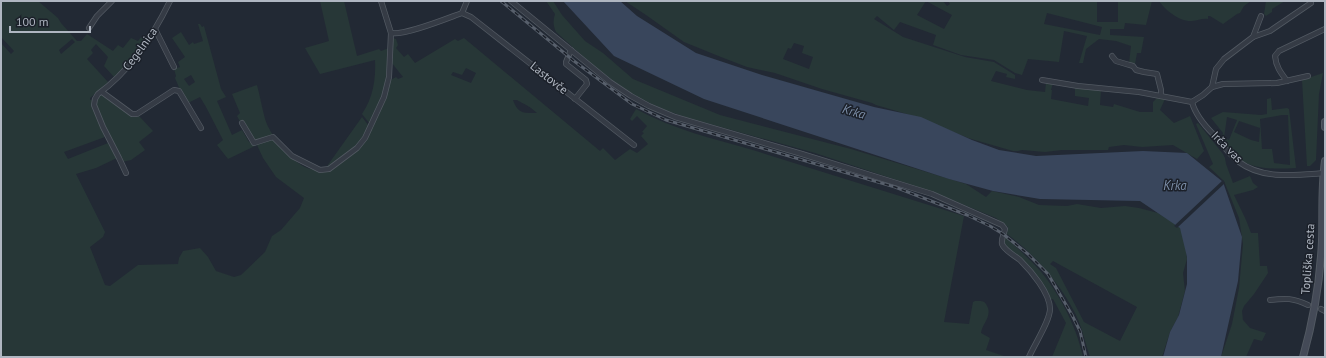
<svg xmlns="http://www.w3.org/2000/svg" width="1326" height="358" viewBox="0 0 1326 358" font-family="'PT Sans',sans-serif">
<rect width="100%" height="100%" fill="#222934"/>
<g fill="#273737" fill-rule="evenodd">
<path d="M1,1h37l20,17 3,5 16,18h4l6,-7 26,17 5,-6 5,3 8,-10 7,3 3,-4 3,2 -14,24 -16,14 -10,-11 4,-9 -12,-13 -5,6 2,3 -6,6 21,23 -6,6 -12,10v2l3,-1 -1,6 13,32 -41,15 4,7 40,-16 9,15 -21,10 -20,6 29,58 -2,5 -13,10 15,38 5,1 28,-21 40,-1 1,-6 4,-7 17,-3 8,9 8,14 18,6 7,-2 24,-23 7,-16 9,-6 19,-22 4,-10 -28,-21 -13,-19 -6,-13 -29,14 -11,-14 6,-5 -17,-33 -6,-10 -14,7 -11,-26 1,-2 -2,-7 6,-2 -2,-5 7,-5 -13,-19 9,-6 8,13 4,-3 1,2 9,-3 -5,-17h2l2,3 2,-1 17,63 5,8 -9,4 15,34 10,-5 7,12 8,3v-3l-12,-11 -8,-15 3,-3 -8,-19 25,-9c3,11 5,23 8,34 5,16 25,42 42,49 5,2 12,2 18,1l37,-52 7,9 -3,13 13,-28 10,-30 7,-4 2,2 5,-2 -12,-15 2,-24 3,1 2,6 -2,3 8,9 4,-3 7,9 40,-24 3,2 6,-3 136,113 3,-3 12,12 15,-11 7,4 11,-9 -7,-8 3,-3 -2,-1 5,-6 -10,-10 -5,5 -2,-2 6,-10c38,21 79,30 120,42 69,22 139,43 208,65l-20,106 25,2 4,-22 2,-1c7,0 10,-1 13,7 3,10 -6,16 -7,25l9,5 -4,12 21,7h-1006v-254l1,-1 -1,-1v-58l10,11 3,-3 -13,-14zM72,39l3,3 -14,12 -2,-4zM466,68l10,5 -5,10 -20,-8 2,-3 9,3zM191,75l4,7 -6,4 -5,-7zM513,100h4c7,4 14,7 20,13 -13,0 -19,1 -24,-13z"/>
<path d="M320,1h24l13,55 22,-7 2,2 8,-3 -1,15 -4,27 -14,34 -8,-10c11,-16 14,-35 13,-54l-55,14 -15,-26 24,-7z"/>
<path d="M546,1h7l9,14 23,26 18,12 30,26 87,36 131,34 115,35 20,13 6,-6 27,6 20,8 28,1 10,-2 24,4 24,-2 14,2 19,5 22,14 5,14 2,18 -4,14 2,18 -7,26 -8,15 -8,25h-72c-5,-15 -8,-30 -15,-44 -17,-32 -39,-57 -68,-79l1,-7 -12,-9 -63,-26 -118,-39 -130,-36 -20,-7 -33,-15 -33,-24 -43,-39c-3,-6 -3,-12 -1,-18zM1053,261l84,46 -17,34 -36,-19 -28,-54 -6,-4z"/>
<path d="M625,1h318l4,5 3,-2 -2,-3h149v21h21v-21h34l-6,24 -21,-2 -1,6h-14v6l34,2 -3,16h-4l-2,11 -6,-1 2,-17 -15,-5 -17,-2 -13,10 -3,14h-4l8,-27 -23,-5 -5,31 -31,-3 -6,16 -7,-2 -21,-13 -33,-5 -28,-10 3,-10 -36,-13 -6,8 -17,-14 -3,3 29,18 62,20 29,5 21,13v4l-9,-2 1,-3 -11,-3 -5,10 36,9 18,2 1,-9h7l-2,7h1l-1,9 37,7 1,-8 -14,-2v-9l13,3h13l-1,15 13,2 1,-3 26,8h13v-10l4,-4 8,1 -5,11 14,13 16,-7 14,35 -7,8 -24,-14 -31,2 -18,-2 -15,2 -1,3h-46l-17,2 -23,-2 -4,1h-5l-45,-13 -51,-21 -41,-12 -4,-2 -50,-14 -47,-16 -28,-6 -26,-10 -37,-15 -38,-27zM926,1l26,14 -8,14 -27,-14zM1047,13l55,14 -2,8 -56,-11zM794,43l10,3 -2,7 11,4 -4,12 -26,-10 5,-11 3,1z"/>
<path d="M1159,1h92l-7,5 -4,7 -3,1 -14,10 -13,-8h-2v3c-7,-1 -10,2 -16,2 -12,1 -27,-11 -33,-20z"/>
<path d="M1266,1h19l-13,8v3l-6,4 -2,-2z"/>
<path d="M1323,73l-4,21 -3,66 -6,6h-3l-5,-86z"/>
<path d="M102,93l31,24 6,-1 14,15 -14,11 6,8 -14,10 -9,2 -12,-23 -15,-37 2,-6z"/>
<path d="M1271,98l1,12 15,-2 2,1 7,59c-18,1 -40,2 -56,-8 -7,-5 -14,-14 -20,-21l3,-6 -12,-15 12,-6 38,3 6,-1v-15zM1282,115h6l2,50 -16,-2 -2,-14h-10l-2,-30zM1227,117l10,3 -8,20 -5,-2zM1239,121l21,7 -1,14 -8,-2 -17,-8z"/>
<path d="M1198,123l25,31 2,4 1,6 7,19 17,-7 3,7 5,4 -5,3 -19,5 12,25 5,13h7l2,33h7l1,7 -14,21 -10,12 -2,5 1,9 7,8 16,5 -4,8 -8,-2 -8,18h-25l11,-33 7,-36 4,-44 -4,-26 -15,-37 -15,-14 4,-3 -17,-40z"/>
<path d="M1005,237c9,8 18,16 27,25 24,24 44,62 51,95h-31l14,-34 -13,-24 -3,1 -34,-46 -7,-5 -5,-5z"/>
</g>
<path fill="#39465c" d="M563,1h57l17,15 59,37 66,22 112,32 47,10 51,23 27,10 37,6 107,-5 44,2 36,29 19,55 -4,44 -17,76h-58l7,-25 9,-17 8,-31v-27l-7,-29 -40,-27 -100,-2 -47,-8 -44,-12 -245,-80 -90,-43z"/>
<path fill="#222934" d="M1223,180l2,3 -48,45 -3,-2z"/>
<g fill="none" stroke-linecap="round" stroke-linejoin="round">
<g stroke="#525962" stroke-width="6">
<g id="minor">
<path d="M511,1l99,81 21,14 18,10 26,11 127,37 130,40 70,31 3,4c-1,5 -4,10 -3,15 3,7 12,11 18,16 11,11 30,33 30,49 0,12 -16,36 -21,48"/>
<path d="M462,13l9,4 163,128"/>
<path d="M89,28l8,-12 15,-15"/>
<path d="M155,29l19,38"/>
<path d="M391,33c13,3 57,-15 71,-20l5,-12"/>
<path d="M1253,37l17,-6 41,-28"/>
<path d="M571,50l-5,12v2l20,16 1,4 -12,15"/>
<path d="M1112,56l4,5 10,3 7,2 3,4 8,2 13,2 4,16v6"/>
<path d="M1042,80l36,6 61,6 53,10 11,-7 9,-8 11,-3 54,-1 31,-7"/>
<path d="M1287,81c-6,-8 -11,-14 -12,-25l4,-5 46,-22"/>
<path d="M1212,87l4,-18 8,-10 29,-22 8,-21"/>
<path d="M102,92l30,22h5l37,-24 5,1 22,37"/>
<path d="M1192,102c3,12 13,24 22,33 7,9 15,19 25,27 24,18 58,13 86,11"/>
<path d="M242,123l12,20 19,-6 19,19 28,14 9,-1 28,-21 8,-10 19,-41 5,-20 2,-44 -10,-32"/>
<path d="M126,173l-7,-15 -16,-31 -9,-22 1,-6 3,-5c32,-23 55,-58 72,-93"/>
<path d="M1270,300c16,-2 23,-2 38,5"/>
<path d="M1321,309l4,2"/>
</g>
</g>
<g stroke="#525962" stroke-width="8">
<g id="secondary">
<path d="M1325,122v5"/>
<path d="M1303,357c11,-39 17,-75 19,-116 1,-26 -1,-53 3,-80"/>
</g>
</g>
<use href="#minor" stroke="#353b45" stroke-width="4.5"/>
<use href="#secondary" stroke="#444a57" stroke-width="6"/>
<g stroke="#575f6b" stroke-width="3">
<path id="rail" d="M501,1l73,60 58,43 34,16 229,67 72,28 23,11 13,8 25,20 20,20 24,41 8,16 6,26"/>
</g>
<use href="#rail" stroke="#1b2029" stroke-width="1.5" stroke-dasharray="4.5" stroke-linecap="butt"/>
</g>
<g text-anchor="middle" stroke-width="3" stroke-linejoin="round" paint-order="stroke">
<g font-size="12" fill="#afb6c1" stroke="#1b2029">
<text transform="translate(140 49) rotate(-54)" y="4">Cegelnica</text>
<text transform="translate(549 78) rotate(38)" y="4">Lastovče</text>
<text transform="translate(1227 147) rotate(45)" y="4">Irča vas</text>
<text transform="translate(1308 259) rotate(-86)" y="4">Topliška cesta</text>
</g>
<g font-size="13" font-style="italic" fill="#7b8da7" stroke="#1b2029">
<text transform="translate(854 111) rotate(17)" y="5">Krka</text>
<text x="1175" y="190">Krka</text>
</g>
</g>
<rect width="1326" height="358" fill="none" stroke="#afb6c1" stroke-width="4"/>
<path d="M10 26v6h80v-6" fill="none" stroke="#afb6c1" stroke-width="2"/>
<text x="16" y="26" font-size="12" fill="#afb6c1" stroke="#1b2029" stroke-width="3" paint-order="stroke">100 m</text>
</svg>
